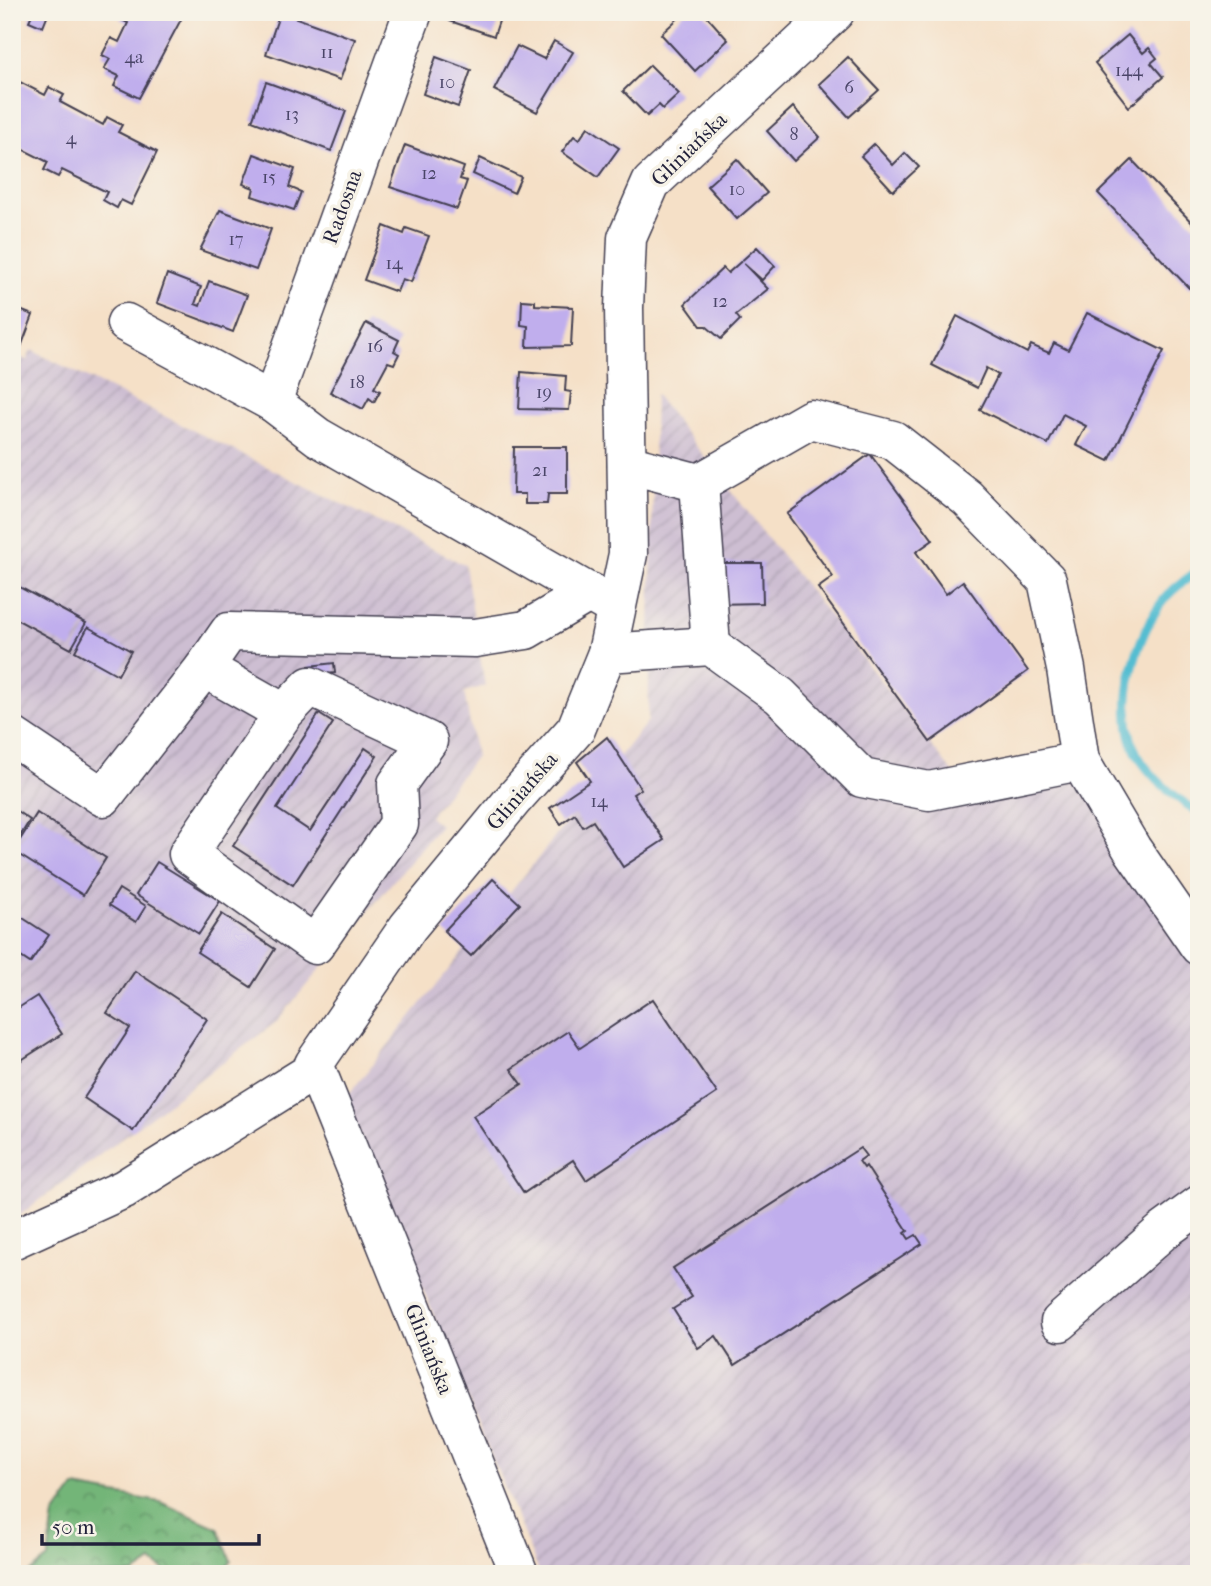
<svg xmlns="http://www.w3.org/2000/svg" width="1211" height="1586" viewBox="0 0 1211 1586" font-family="'IM FELL French Canon',serif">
<defs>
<pattern id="industrial-furrows" width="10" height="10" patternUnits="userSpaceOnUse" patternTransform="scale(1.75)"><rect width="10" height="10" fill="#cdbed2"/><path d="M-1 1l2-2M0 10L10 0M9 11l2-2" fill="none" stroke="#b0a3b5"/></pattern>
<pattern id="forest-crowns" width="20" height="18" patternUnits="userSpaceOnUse" patternTransform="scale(1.75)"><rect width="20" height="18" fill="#73b578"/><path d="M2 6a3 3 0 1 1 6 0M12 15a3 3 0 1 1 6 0" fill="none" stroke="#5e9364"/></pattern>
</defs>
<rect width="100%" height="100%" fill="#f7f3e8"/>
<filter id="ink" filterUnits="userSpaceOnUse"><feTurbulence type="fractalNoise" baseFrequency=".0143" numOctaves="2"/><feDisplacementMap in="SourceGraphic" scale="14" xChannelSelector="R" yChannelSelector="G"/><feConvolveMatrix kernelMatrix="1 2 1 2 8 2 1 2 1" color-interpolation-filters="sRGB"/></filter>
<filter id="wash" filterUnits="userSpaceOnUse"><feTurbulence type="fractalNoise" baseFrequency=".00686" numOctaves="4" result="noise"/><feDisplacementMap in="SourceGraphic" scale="28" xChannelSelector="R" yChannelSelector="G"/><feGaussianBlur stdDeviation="1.57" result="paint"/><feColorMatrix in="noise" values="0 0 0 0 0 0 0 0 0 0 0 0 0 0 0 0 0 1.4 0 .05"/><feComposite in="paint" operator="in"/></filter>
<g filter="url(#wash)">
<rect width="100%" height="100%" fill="#f5e0c7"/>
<g fill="url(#industrial-furrows)">
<path d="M31,350l434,215 20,121 -21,6 12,64 -47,61 11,8 -165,198 -263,198v-867l15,6z"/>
<path d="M655,394l313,398 98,-37 133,204v615h-659l-195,-475 303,-378z"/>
</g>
<path fill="url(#forest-crowns)" stroke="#4a6c5a" stroke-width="2" d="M75,1487l85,15 58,26 13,33 -9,13h-51l-19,-12 -18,12h-106l20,-16 6,-43z"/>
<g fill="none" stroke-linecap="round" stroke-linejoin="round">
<path stroke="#54bdd1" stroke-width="9" d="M1199,570c-11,8 -24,17 -33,27 -30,35 -52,114 -29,157 14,25 39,44 62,59"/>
</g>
<g id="blocks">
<g fill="#c0aeed">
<path d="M33,12h16l-6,15 -14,-6z"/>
<path d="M124,12h61l-46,86 -25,-12 5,-10 -15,-7 6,-10 -8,-4 9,-17 8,4 9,-19 -8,-4z"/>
<path d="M280,12l75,27 -15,41 -74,-26z"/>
<path d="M453,12h49l-8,24 -44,-15z"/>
<path d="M685,12h18l25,28 -33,31 -34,-37z"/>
<path d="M1128,35l15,18 6,-5 8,10 -6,5 12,14 -34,30 -34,-44z"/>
<path d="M554,41l19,11 -36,60 -43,-22 23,-44 27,13z"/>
<path d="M436,57l35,13 -13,37 -35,-13z"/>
<path d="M848,57l31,33 -30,27 -30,-33z"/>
<path d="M650,65l29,29 -16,15 -4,-4 -12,11 -24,-25z"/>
<path d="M12,78l33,17 4,-8 15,8 -4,7 43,23 4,-8 15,8 -4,7 39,20 -26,53 -10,-5 -4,8 -14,-8 4,-8 -45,-22 -4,7 -14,-7 4,-8 -36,-18z"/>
<path d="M266,82l80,29 -15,40 -79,-30z"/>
<path d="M793,107l27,30 -26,24 -27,-30z"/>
<path d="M588,127l31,21 -21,29 -36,-25 12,-16 5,4z"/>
<path d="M874,144l19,21 12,-12 14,14 -26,24 -32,-35z"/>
<path d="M405,145l59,22 -4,12 7,2 -10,28 -67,-22z"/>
<path d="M254,154l41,15 -6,18 12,5 -7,18 -42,-14 2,-8 -11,-4z"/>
<path d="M480,158l41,19 -7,16 -41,-19z"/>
<path d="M737,159l30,34 -30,26 -30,-33z"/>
<path d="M1132,160l67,70v49l-10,9 -91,-95z"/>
<path d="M220,210l51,19 -15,41 -56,-20z"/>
<path d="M384,226l20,8 2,-6 23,8 -18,46 -9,-3 -5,13 -33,-12z"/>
<path d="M757,247l18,19 -13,14 -18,-16 24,25 -32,26 4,5 -19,19 -15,-13h-5l-16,-22 38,-36 5,5z"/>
<path d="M167,274l34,13 -6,17 5,2 9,-25 38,14 -14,37 -76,-29z"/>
<path d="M522,300l13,1v4l38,2 -2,39 -44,1 1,-21 -7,-1z"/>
<path d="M12,307l21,8 -12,32 -9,-3z"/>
<path d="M1087,313l77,38 -55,110 -33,-16 10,-19 -23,-12 -15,30 -68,-34 18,-35 -12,-7 -9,20 -45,-23 25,-49 70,37 4,-8 18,8 5,-10 14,7z"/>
<path d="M366,323l33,17 -5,11 5,3 -5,10 -6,-2 -14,26 6,3 -6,11 -5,-4 -6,11 -33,-17z"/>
<path d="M521,372l45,4 -1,15 6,1 -2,18 -50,-1z"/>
<path d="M514,447h53v47h-19l-1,10h-22v-10h-12z"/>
<path d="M870,454l63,86 -17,12 30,42 17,-13 65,90 -98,71 -112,-154 15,-11 -46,-63z"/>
<path d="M714,563h48l1,40 -49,1z"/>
<path d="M12,583l74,40 -15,26 -59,-32z"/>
<path d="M88,627l43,24 -13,24 -43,-24z"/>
<path d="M334,663l1,10 -25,3 -1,-10z"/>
<path d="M319,714l14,9 -56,86 33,22 55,-83 12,8 -84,129 -60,-39z"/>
<path d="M607,737l34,52 -8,5 31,46 -41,27 -30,-46 -10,6 -8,-13 -14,10 -11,-16 40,-27 -13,-19z"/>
<path d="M12,808l18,12 -15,24 -3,-1z"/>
<path d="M37,813l69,45 -23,37 -70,-44z"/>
<path d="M157,862l63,39 -21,33 -63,-39z"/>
<path d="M493,879l27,25 -49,52 -27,-25z"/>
<path d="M119,889l27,17 -10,16 -27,-17z"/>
<path d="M12,911l37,24 -19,28 -18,-12z"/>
<path d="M222,914l53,35 -24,38 -54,-35z"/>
<path d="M135,971l72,48 -74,112 -49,-33 46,-70 -23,-15z"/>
<path d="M37,996l25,38 -50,32v-54z"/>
<path d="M653,999l64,94 -131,87 -13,-20 -49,33 -51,-77 49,-32 -11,-15 57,-38 12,17z"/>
<path d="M860,1148l6,8 -7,5 5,7 2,-2 42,65 -3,2 4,6 7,-4 6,9 -187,121 -19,-29 -18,12 -25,-39 19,-12 -19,-29z"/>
</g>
</g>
</g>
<g filter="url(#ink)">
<use href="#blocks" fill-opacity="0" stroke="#423e50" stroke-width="2"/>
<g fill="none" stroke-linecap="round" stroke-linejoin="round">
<g stroke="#423e50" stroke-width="41">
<g id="minor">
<path d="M126,323l146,79 46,35 289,166"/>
<path d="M272,402l141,-390"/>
<path d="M627,464l72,19 112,-64 82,21 74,58 80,82 19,89 14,92"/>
<path d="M699,483l12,163"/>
<path d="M607,653l104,-7 69,50 82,82 67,13 151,-30 52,88 67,97"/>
<path d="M284,713l26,-27 118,55 -31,43 2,40 -84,121 -127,-91 96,-141 -80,-45 25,-36 246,6 51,-8 64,-38"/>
<path d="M12,736l91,61 101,-129"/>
<path d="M12,1240l112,-51 192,-120"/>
<path d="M1060,1322l102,-90 37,-27"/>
<path d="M519,1574l-205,-510 94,-137 104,-126 64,-72 31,-76 21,-99 -4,-246 3,-70 24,-55 184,-171"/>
</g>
</g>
<use href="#minor" stroke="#fff" stroke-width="38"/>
</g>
</g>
<g text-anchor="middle" stroke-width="7" stroke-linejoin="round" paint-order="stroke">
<g font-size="18" fill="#4a4568">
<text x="327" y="58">11</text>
<text x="134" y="63">4a</text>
<text x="1129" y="76">144</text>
<text x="447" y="88">10</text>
<text x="849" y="93">6</text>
<text x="292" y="120">13</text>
<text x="794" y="140">8</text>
<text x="71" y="144">4</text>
<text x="429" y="179">12</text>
<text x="269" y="183">15</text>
<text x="737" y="195">10</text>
<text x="236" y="245">17</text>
<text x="394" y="269">14</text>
<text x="720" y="307">12</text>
<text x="375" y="352">16</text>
<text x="357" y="388">18</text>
<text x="544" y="398">19</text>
<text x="540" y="476">21</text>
<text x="599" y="807">14</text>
</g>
<g font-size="21" fill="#22223b" stroke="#f7f3e8">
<text transform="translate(689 149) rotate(-44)" y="7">Gliniańska</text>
<text transform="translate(342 207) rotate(-70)" y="7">Radosna</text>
<text transform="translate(522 791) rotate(-49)" y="7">Gliniańska</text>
<text transform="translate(429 1349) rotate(68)" y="7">Gliniańska</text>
</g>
</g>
<rect width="1211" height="1586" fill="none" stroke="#f7f3e8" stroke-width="42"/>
<path d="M42 1534v10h217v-10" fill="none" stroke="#22223b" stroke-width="3.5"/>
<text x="52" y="1534" font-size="21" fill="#22223b" stroke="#f7f3e8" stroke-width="5" paint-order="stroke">50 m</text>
</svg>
